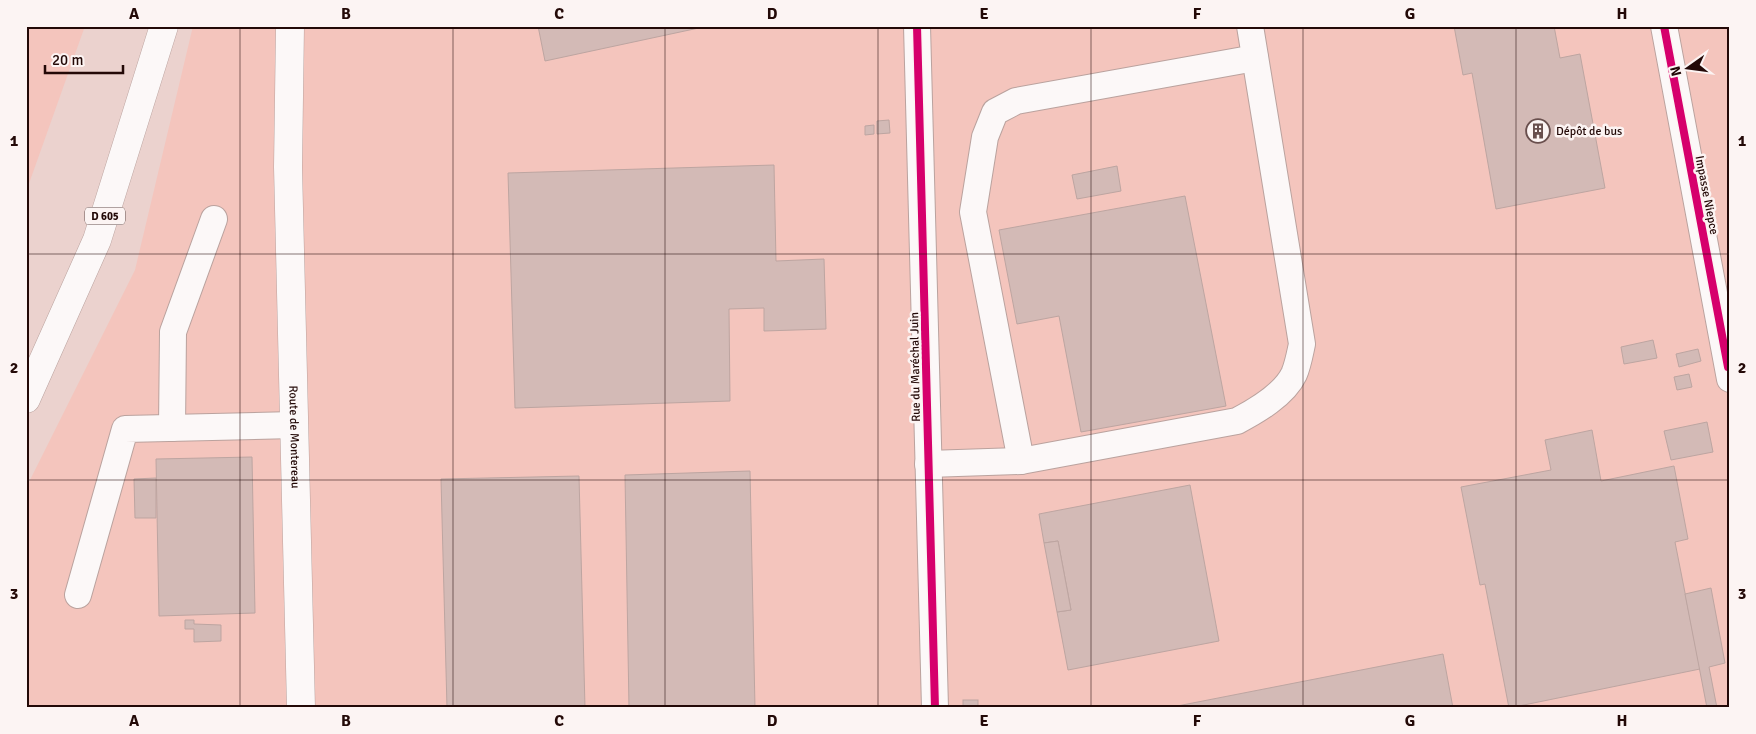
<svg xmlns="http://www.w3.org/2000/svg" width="1756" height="734" viewBox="0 0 1756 734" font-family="Signika,sans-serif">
<rect width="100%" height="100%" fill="#ebd2ce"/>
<g fill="#f4c5bd">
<path d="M26,26h59l-59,166z"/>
<path d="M193,26h1537v682h-1704v-220l109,-218z"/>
</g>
<g fill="#d3bab6" stroke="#bda5a1">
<path d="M538,26h170l-163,35z"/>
<path d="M1454,26h100l6,32 20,-4 25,134 -109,21 -24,-136 -9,2z"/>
<path d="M889,120l1,13 -13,1v-13z"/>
<path d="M874,125v9l-9,1v-9z"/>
<path d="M774,165l2,96 48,-2 2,70 -62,2v-23l-35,1 1,92 -215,7 -7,-235z"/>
<path d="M1117,166l4,25 -44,8 -5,-24z"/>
<path d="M1185,196l41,210 -145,26 -22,-116 -42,8 -18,-94z"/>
<path d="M1653,340l4,18 -33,6 -3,-17z"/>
<path d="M1698,349l3,12 -22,6 -3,-13z"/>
<path d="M1689,374l3,13 -15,3 -3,-13z"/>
<path d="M1707,422l6,30 -42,8 -7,-29z"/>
<path d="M1592,430l9,51 73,-15 14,73 -13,3 25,127 -191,39 -24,-124 -5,1 -19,-98 90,-17 -6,-30z"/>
<path d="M252,457l3,156 -96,3 -3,-157z"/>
<path d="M750,471l5,237h-126l-4,-233z"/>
<path d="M579,476l6,232h-138l-6,-229z"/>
<path d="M156,478v40h-21l-1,-39z"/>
<path d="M1190,485l29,156 -151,29 -11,-58 14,-2 -13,-69 -14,2 -5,-29z"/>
<path d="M1058,541l13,69 -14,2 -13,-69z"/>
<path d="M1711,588l14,75 -16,4 8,41h-10l-22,-114z"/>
<path d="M185,620h9v4l27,1v16l-27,1v-13h-9z"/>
<path d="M1443,654l10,54h-286z"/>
<rect x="963" y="700" width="15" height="8"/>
</g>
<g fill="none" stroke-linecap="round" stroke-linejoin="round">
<g stroke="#baa29e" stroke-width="28">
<g id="minor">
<path d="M917,26l18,682"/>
<path d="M1664,26l66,353"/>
<path d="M172,428l1,-96 41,-113"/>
<path d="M1021,461l-48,-249 12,-75 10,-25 21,-11 239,-43"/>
<path d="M928,464l93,-3 216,-40c19,-10 47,-26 57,-47 4,-9 6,-21 8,-30l-52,-318"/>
<path d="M78,595l47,-166 169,-4"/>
</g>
</g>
<g stroke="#baa29e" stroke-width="29">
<g id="major">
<path id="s1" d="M290,26l-2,141 13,541"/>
<path d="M26,399l71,-159 67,-214"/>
</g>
</g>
<use href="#minor" stroke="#fcf8f8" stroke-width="26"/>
<use href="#major" stroke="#fcf8f8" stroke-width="28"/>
<g stroke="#fcf4f3" stroke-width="11">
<g id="cycleway">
<path d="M917,26l18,682"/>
<path d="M1664,26l64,341"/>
</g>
</g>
<use href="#cycleway" stroke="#d6006c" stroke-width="8"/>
</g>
<path fill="none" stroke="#230907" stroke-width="1" stroke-opacity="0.55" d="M240,26v682M453,26v682M665,26v682M878,26v682M1091,26v682M1303,26v682M1516,26v682M26,254h1704M26,480h1704"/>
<defs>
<g id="building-ring" transform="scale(1.25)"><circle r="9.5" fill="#fcf4f3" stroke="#694f4d" stroke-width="1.5"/><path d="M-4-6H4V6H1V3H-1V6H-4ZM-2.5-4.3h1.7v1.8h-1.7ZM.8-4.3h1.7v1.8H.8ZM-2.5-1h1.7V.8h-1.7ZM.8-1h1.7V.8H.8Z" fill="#694f4d"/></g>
</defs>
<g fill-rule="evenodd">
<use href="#building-ring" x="1538" y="131"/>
</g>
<g text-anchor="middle" stroke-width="5" stroke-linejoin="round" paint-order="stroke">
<rect fill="#fcf4f3" stroke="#64504e" stroke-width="1" x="85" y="207.5" width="40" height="17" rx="4"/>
<g font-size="11" font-weight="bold" fill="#230907">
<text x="105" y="220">D 605</text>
</g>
<g font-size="12" fill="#230907" stroke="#fcf4f3" text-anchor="start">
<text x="1556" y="135">Dépôt de bus</text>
</g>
<g font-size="12" fill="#230907" stroke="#fcf4f3">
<text transform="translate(1707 195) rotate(79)" y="4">Impasse Niepce</text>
<text transform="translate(915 367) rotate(-91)" y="4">Rue du Maréchal Juin</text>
<text dy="4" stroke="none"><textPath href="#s1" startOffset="411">Route de Montereau</textPath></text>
</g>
</g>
<rect width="1756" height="734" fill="none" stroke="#fcf4f3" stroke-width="55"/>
<g transform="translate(1688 68) rotate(256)" stroke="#fcf4f3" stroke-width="4" paint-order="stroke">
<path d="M0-4L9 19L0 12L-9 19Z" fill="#230907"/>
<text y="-8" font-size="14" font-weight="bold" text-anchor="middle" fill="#230907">N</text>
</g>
<path d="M45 65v8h78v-8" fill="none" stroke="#230907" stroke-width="2.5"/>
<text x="52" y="65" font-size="15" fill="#230907" stroke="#fcf4f3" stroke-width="4" paint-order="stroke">20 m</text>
<rect x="28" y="28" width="1700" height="678" fill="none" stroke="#230907" stroke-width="2"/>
<g font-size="16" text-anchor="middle" font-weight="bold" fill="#230907">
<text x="134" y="19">A</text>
<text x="346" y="19">B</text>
<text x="559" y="19">C</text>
<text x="772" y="19">D</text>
<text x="984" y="19">E</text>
<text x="1197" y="19">F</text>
<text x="1410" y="19">G</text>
<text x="1622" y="19">H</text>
<text x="14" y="146">1</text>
<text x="1742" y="146">1</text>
<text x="14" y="373">2</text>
<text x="1742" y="373">2</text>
<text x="14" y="599">3</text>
<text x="1742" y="599">3</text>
<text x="134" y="726">A</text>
<text x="346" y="726">B</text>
<text x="559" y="726">C</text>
<text x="772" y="726">D</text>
<text x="984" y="726">E</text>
<text x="1197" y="726">F</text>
<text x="1410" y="726">G</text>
<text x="1622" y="726">H</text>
</g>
</svg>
